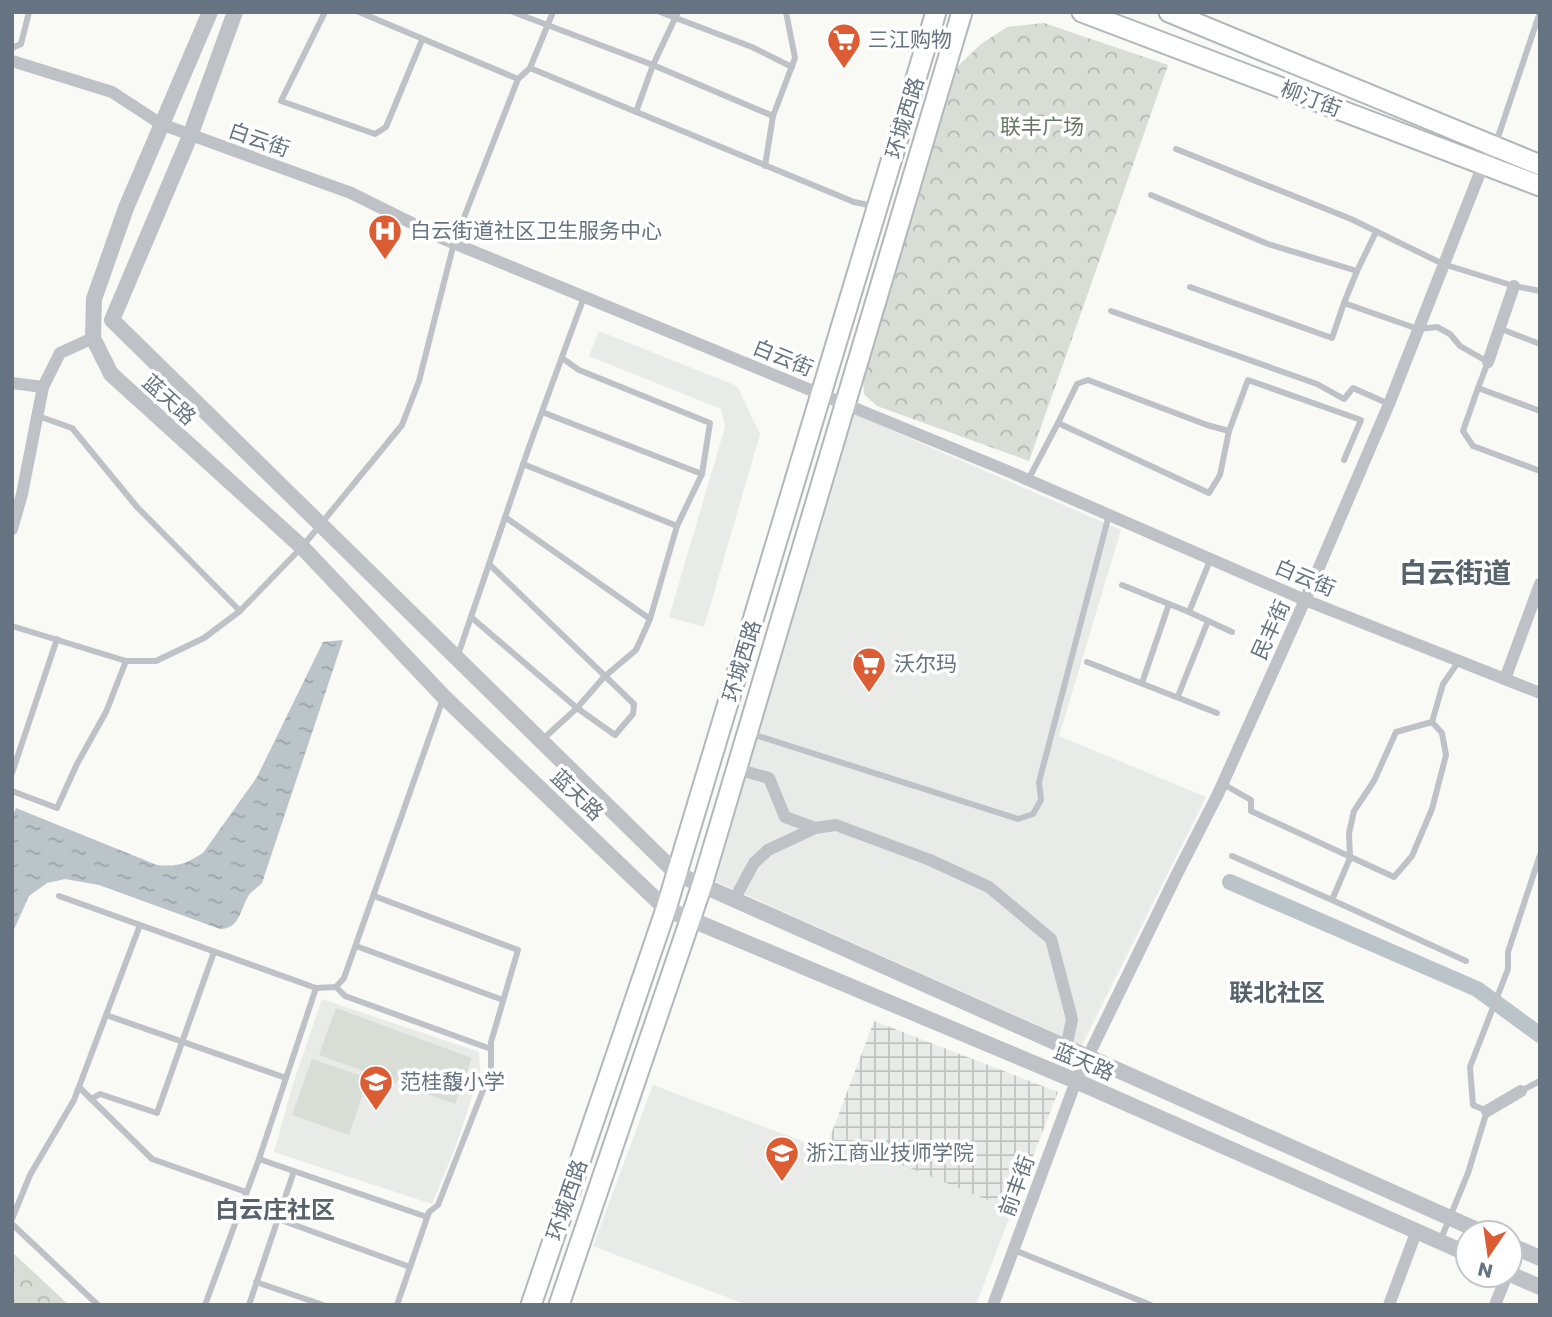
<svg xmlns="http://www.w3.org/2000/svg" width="1552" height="1317" viewBox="0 0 1552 1317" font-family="Poppins,'Noto Sans SC',sans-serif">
<defs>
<pattern id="industrial-grid" width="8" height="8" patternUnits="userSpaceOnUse" patternTransform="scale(1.75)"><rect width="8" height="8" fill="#e9ebe9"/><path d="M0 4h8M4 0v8" fill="none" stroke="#c0c3c2"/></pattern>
<pattern id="forest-crowns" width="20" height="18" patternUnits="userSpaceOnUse" patternTransform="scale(1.75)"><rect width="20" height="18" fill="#d8ddd6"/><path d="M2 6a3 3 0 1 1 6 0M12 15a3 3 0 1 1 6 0" fill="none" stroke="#b3b8b3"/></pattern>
<pattern id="water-ripples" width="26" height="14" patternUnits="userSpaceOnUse" patternTransform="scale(1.75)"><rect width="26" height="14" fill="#bac4c9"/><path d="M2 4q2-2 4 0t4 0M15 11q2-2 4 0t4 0" fill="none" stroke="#9ba4a8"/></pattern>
</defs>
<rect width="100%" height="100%" fill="#f9f9f6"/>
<g fill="#e9ebe9">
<path d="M599,331l138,55 23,48 -56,193 -35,-10 56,-190 -4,-18 -132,-53z"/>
<path d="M854,414l267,116 -62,206 147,61 -124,248 -369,-165 135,-456z"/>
<path d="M322,999l157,53 1,19 -23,72 -25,61 -158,-52 20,-71z"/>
<path d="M653,1085l191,72 5,-15 163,68 -36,95h-229l-154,-59z"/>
</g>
<path fill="url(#industrial-grid)" d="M874,1021l184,71 -46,118 -163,-67 -5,14 -19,-7z"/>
<g fill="url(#forest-crowns)">
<path d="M1044,23l124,42 -139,396 -152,-55 -13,-12 -1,-14 93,-312 25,-24 26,-17z"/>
<path d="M12,1252l57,53h-57z"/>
</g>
<g fill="#d8ddd6">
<path d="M336,1008l136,50 -17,46 -136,-49z"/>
<path d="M312,1059l56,19 -19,57 -57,-20z"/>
</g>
<path fill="url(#water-ripples)" d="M343,640l-81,243c-4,4 -10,8 -13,12 -9,14 -9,34 -29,34l-121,-44 -34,-6 -18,4 -18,13 -17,38v-117l4,-9 141,57c21,2 28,-1 46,-12l54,-76 66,-135z"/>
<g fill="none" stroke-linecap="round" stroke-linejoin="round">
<path stroke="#bac4c9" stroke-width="16" d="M1230,882l247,107 63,46"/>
<g stroke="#b2b7bb" stroke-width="23">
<g id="primary">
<path d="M1082,12l458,174"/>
<path d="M1169,12l371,153"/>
<path d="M531,1305l135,-396 270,-897"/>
<path d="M559,1305l143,-420 260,-873"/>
</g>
</g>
<g stroke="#bec2c6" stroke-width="6">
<path d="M325,12l-44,89 94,33 11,-7 36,-87"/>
<path d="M359,12l159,67"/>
<path d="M513,12l140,53 120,51"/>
<path d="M660,12l92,35 40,20"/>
<path d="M12,48l9,-4 8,-32"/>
<path d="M530,68l324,134 19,4"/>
<path d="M636,112l17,-47 25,-53"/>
<path d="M1496,143l44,-131"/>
<path d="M1176,149l175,70 92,45 71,22 26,5"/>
<path d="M765,166l8,-50 22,-58 -9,-46"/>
<path d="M1151,195l117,49 89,27 19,-39"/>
<path d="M1190,287l142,51 12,-35 74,26 19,-2 13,7 10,12 28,16 -10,26 62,23"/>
<path d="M1344,303l13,-32"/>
<path d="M1111,311l206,73 27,15 9,-11 36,16"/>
<path d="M1501,329l39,15"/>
<path d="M562,358l17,12 131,53 -8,51 -25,52 -27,93"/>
<path d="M1478,388l-15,43 10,15 67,25"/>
<path d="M542,412l160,62"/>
<path d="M38,416l34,12 65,79 103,104"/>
<path d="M1058,423l19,-39 11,-4 119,45 22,6"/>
<path d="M523,464l154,62"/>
<path d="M1028,480l30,-57 151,70 11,-18 9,-44 19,-51 113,40 -17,40"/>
<path d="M505,517l145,102 -14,31 -32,27 -27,31 -35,32"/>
<path d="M1122,585l67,27 22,-54"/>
<path d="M1189,612l43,20"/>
<path d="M471,617l106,91 38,27 18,-21 1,-10 -145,-140"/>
<path d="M12,626l114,35h30l48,-23 36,-27 62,-64 100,-122 17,-44 35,-138 64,-164 12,-11 23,-56"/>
<path d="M458,655l71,-208 55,-150"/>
<path d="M1087,662l130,51"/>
<path d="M1142,683l27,-79"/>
<path d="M1178,696l30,-75"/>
<path d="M1432,722l-36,10 -22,49 -20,30 -5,22 1,25 -18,42 134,61"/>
<path d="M749,733l269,86 15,-5 8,-14 -2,-18 70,-267"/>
<path d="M12,773l45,-134"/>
<path d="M1223,784l28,16v11l143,66 18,-21 20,-47 14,-54 -4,-22 -10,-11 11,-38 16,-23"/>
<path d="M12,791l45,17 20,-44 29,-52 20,-51"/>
<path d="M1232,856l100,44"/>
<path d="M59,896l257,92 20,-1 8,-9 99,-279"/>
<path d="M374,896l144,54 -27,92v28l-53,135 -9,7 -32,93"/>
<path d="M356,946l147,54"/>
<path d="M336,987l9,9 146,53"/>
<path d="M106,1015l180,63"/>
<path d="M79,1087l73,72 94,33"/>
<path d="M1521,1091l19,-10"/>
<path d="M91,1099l9,-5 57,19 57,-161"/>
<path d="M259,1159l168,58"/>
<path d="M12,1219l18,-44 44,-75 66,-175"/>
<path d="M278,1219l132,48"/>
<path d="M12,1224l86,81"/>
<path d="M1441,1239l27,-66 19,-62 -14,-6 -3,-38 38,-98v-17l32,-97"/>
<path d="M1014,1250l137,55"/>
<path d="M256,1282l67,23"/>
<path d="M205,1305l54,-146 57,-171"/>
<path d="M249,1305l45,-134"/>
</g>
<g stroke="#bec2c6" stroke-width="12">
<path d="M12,61l100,31 49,32 190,69 95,47 564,232 295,128 235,93"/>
<path d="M1488,362l26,-76"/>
<path d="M12,383l31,4"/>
<path d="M12,529l10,-35 21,-107 17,-34 33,-15"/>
<path d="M1505,679l35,-95"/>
<path d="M736,769l33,9 16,39 30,11"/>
<path d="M734,900l20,-37 14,-13 47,-22 21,-3 94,35 59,27 62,52 21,80 -6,30"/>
<path d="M1487,1111l34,-20"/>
<path d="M993,1305l83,-224 100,-205 42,-82 87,-194 84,-196 94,-239 12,-19"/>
<path d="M1389,1305l28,-75"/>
<path d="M1495,1305l12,-30"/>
</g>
<g stroke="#bec2c6" stroke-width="16">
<path d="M210,12l-84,196 -32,91 -1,39 18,36 191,173 142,150 222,212 410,172 392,173"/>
<path d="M235,12l-45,124 -78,184 565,554 807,359"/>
<path d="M1510,1245l30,13"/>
<path d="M1510,1274l30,13"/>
</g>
<use href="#primary" stroke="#fff" stroke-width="19"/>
</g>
<defs>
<g id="supermarket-pin" transform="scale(1.75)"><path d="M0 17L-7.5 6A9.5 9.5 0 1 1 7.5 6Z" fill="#dc5d33" stroke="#fff"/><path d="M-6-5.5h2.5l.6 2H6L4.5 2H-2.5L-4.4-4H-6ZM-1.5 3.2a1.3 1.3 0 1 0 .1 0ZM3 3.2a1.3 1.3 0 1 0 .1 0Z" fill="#fff"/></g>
<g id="hospital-pin" transform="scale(1.75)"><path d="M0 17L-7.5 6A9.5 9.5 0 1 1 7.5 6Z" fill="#dc5d33" stroke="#fff"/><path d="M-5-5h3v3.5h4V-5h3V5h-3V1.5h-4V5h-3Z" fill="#fff"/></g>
<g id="school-pin" transform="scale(1.75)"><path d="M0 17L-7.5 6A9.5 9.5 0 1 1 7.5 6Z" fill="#dc5d33" stroke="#fff"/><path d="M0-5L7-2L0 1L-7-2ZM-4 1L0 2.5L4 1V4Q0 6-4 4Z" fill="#fff"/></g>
<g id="university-pin" transform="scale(1.75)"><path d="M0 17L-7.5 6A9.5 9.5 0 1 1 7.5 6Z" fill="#dc5d33" stroke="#fff"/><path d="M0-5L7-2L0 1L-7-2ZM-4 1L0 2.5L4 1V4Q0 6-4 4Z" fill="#fff"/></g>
</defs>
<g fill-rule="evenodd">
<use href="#supermarket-pin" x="844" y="40"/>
<use href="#hospital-pin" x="385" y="231"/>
<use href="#supermarket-pin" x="869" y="664"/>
<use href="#school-pin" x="376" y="1082"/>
<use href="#university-pin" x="782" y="1153"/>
</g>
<g text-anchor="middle" stroke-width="7" stroke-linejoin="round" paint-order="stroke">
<g font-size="21" fill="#657480" stroke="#fff" text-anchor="start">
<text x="868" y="47">三江购物</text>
<text x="410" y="238">白云街道社区卫生服务中心</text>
<text x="894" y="671">沃尔玛</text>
<text x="400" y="1089">范桂馥小学</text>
<text x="806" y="1160">浙江商业技师学院</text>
</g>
<g font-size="21" fill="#657480" stroke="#fff">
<text transform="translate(1311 99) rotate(21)" y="7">柳汀街</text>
<text transform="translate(905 118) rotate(-73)" y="7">环城西路</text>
<text transform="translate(259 140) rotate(19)" y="7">白云街</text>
<text transform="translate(783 358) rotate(22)" y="7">白云街</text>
<text transform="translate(169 400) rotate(42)" y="7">蓝天路</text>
<text transform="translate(1305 578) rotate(23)" y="7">白云街</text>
<text transform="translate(1271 630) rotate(-66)" y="7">民丰街</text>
<text transform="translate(742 661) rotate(-73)" y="7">环城西路</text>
<text transform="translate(577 795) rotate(44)" y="7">蓝天路</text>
<text transform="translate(1084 1062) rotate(23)" y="7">蓝天路</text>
<text transform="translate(1017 1186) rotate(-70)" y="7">前丰街</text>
<text transform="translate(567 1200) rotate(-71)" y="7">环城西路</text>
</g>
<g font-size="21" fill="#677864" stroke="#fff">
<text x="1042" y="134">联丰广场</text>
</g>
<g font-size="24" font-weight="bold" fill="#57626b" stroke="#fff">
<text x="1277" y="1001">联北社区</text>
<text x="275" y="1218">白云庄社区</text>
</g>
<g font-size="28" font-weight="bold" fill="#57626b" stroke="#fff">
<text x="1455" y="583">白云街道</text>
</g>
</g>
<rect width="1552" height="1317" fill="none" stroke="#657480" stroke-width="28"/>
<g transform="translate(1489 1254) rotate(193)"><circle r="33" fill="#ffffff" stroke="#c1c7cc" stroke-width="2"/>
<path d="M0-5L12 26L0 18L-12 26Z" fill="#dc5d33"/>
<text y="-10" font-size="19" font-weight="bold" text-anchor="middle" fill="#657480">N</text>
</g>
</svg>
